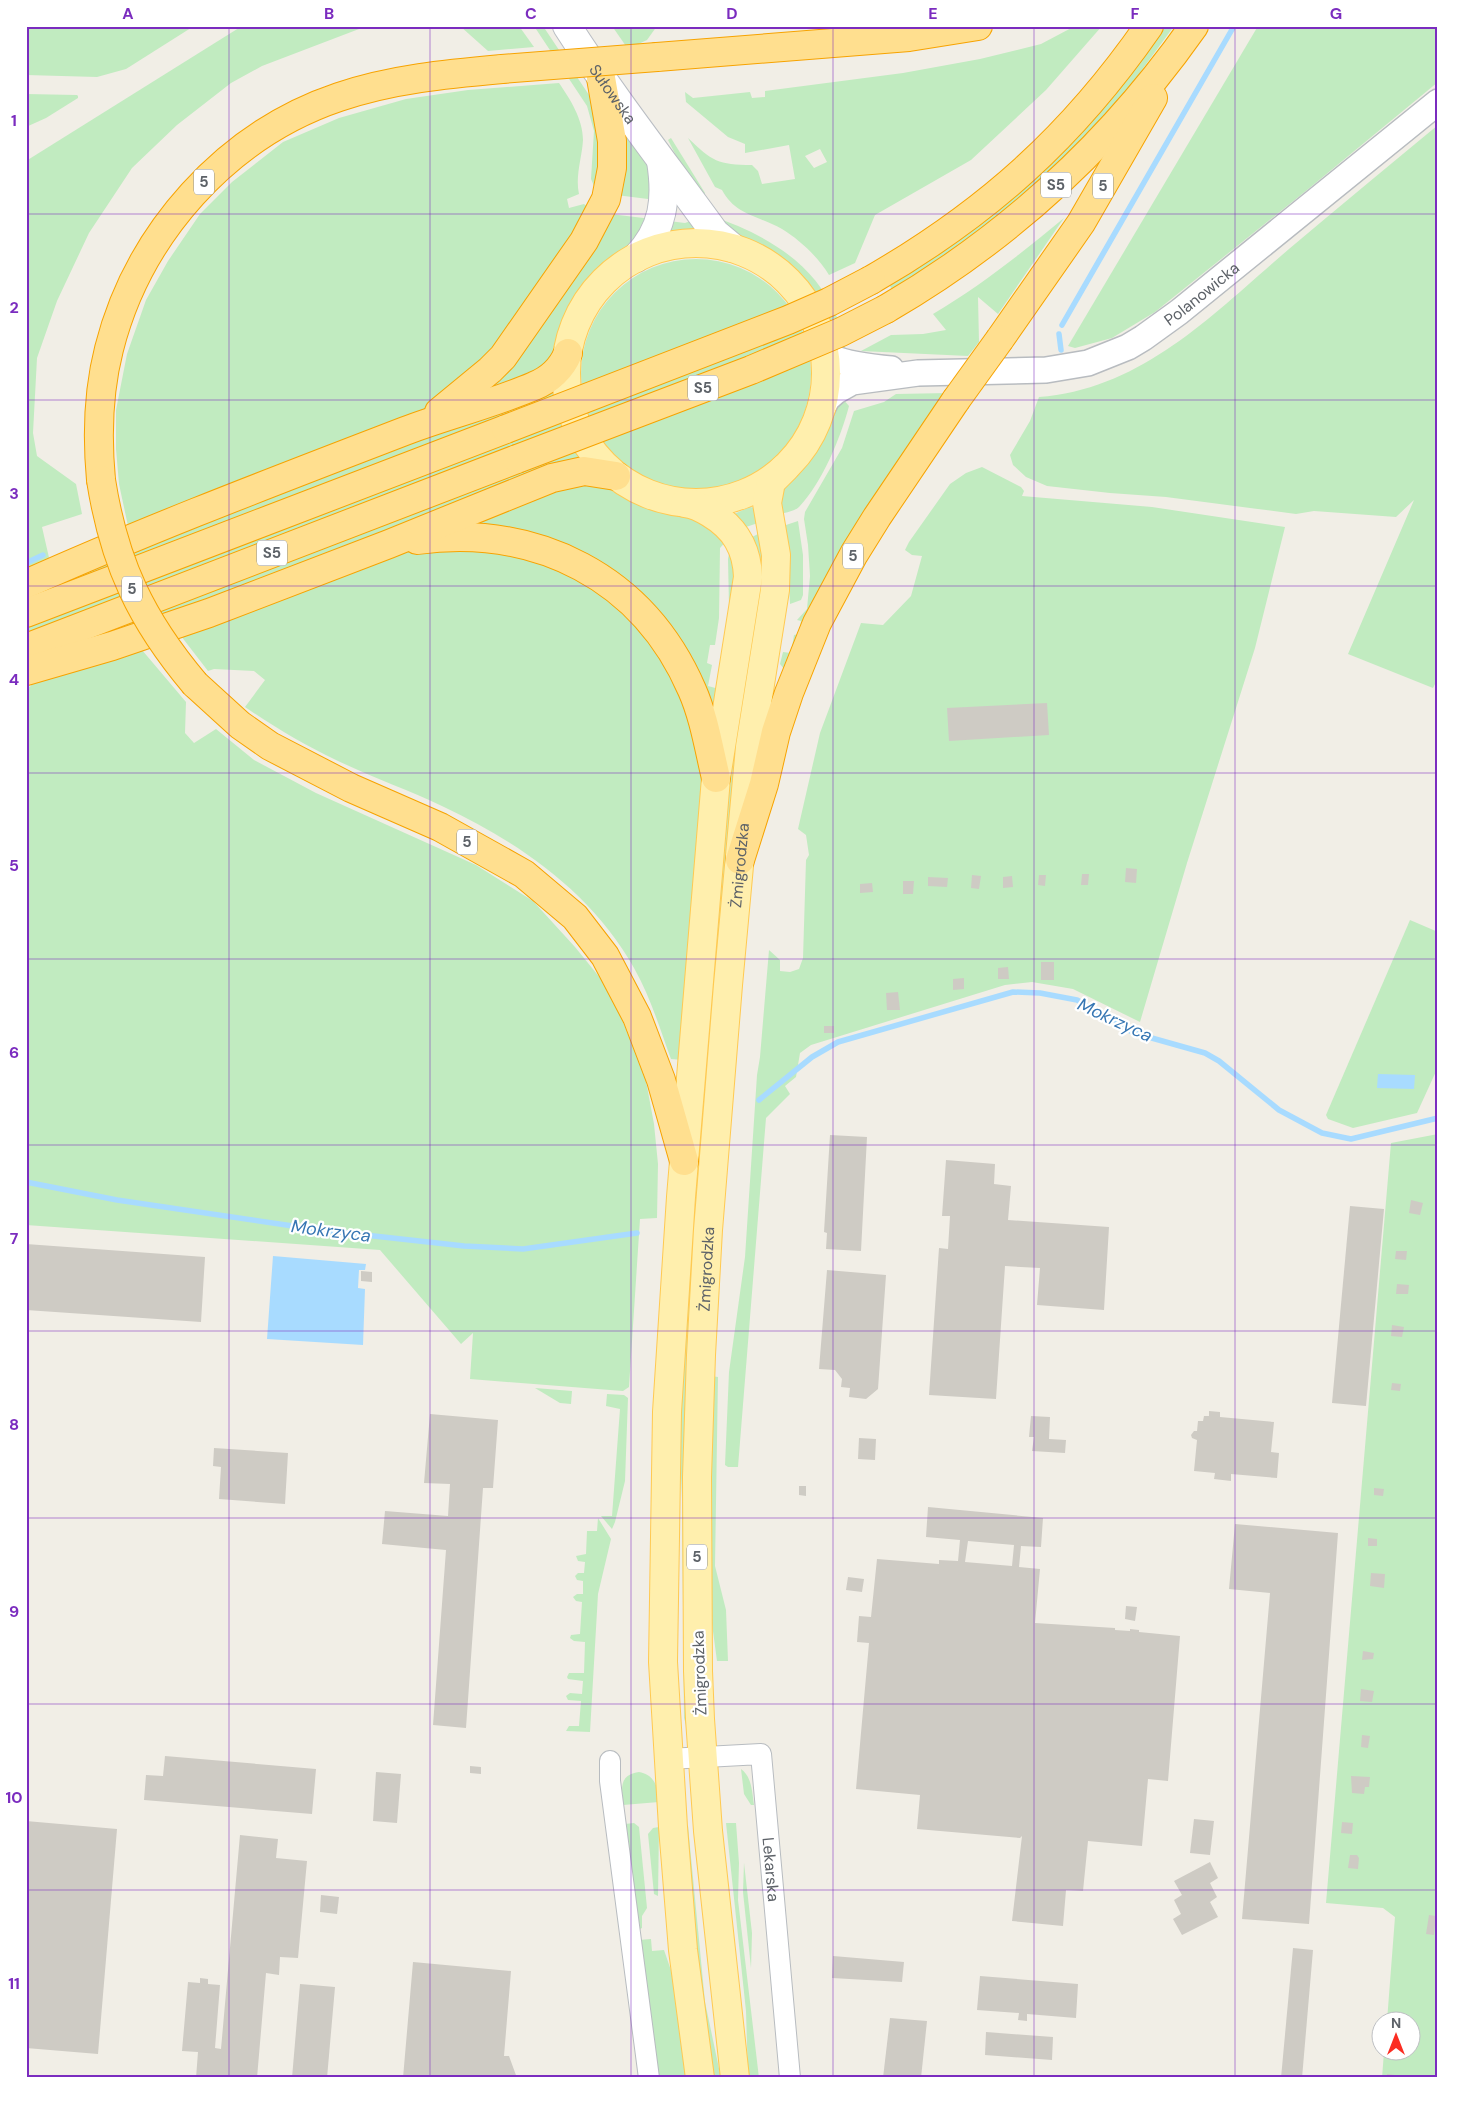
<svg xmlns="http://www.w3.org/2000/svg" width="1464" height="2104" viewBox="0 0 1464 2104" font-family="'DM Sans',sans-serif">
<rect width="100%" height="100%" fill="#f1eee6"/>
<g fill="#c1ebc0" fill-rule="evenodd">
<path d="M26,26h168l-68,43 -29,8 -71,-2z"/>
<path d="M242,26h155l-38,3 -97,37 -31,17 -54,42 -45,43 -43,65 -32,68 -20,57 -4,75 4,23 39,28 6,30 -40,13 8,35 -24,10v-411z"/>
<path d="M460,26h59l15,21 -46,4z"/>
<path d="M534,26h9l48,72 11,37 -4,55 -4,-4 -3,-7 3,-48 -7,-25z"/>
<path d="M612,26h45l-10,14 -19,9z"/>
<path d="M1075,26h27l-56,64 -75,70 -96,55 -20,48 -26,12c-11,-18 -29,-35 -47,-46 -23,-13 -47,-14 -60,-39l-7,-3 -27,-49c24,23 30,27 64,27l6,6 4,13 33,-5 -6,-34 -44,8v-9l-17,-7 -42,-35 -1,-10 8,6 57,-6 2,6 13,-1v-6l138,-18 77,-14 61,-15zM820,149l7,13 -13,6 -9,-12z"/>
<path d="M1162,26h12l-54,74 -66,71 -84,71 -77,49 -5,-8z"/>
<path d="M1258,26h180v56l-131,108 -152,122 -43,26 -37,10 -7,-2z"/>
<path d="M559,83c11,16 24,36 24,57 -1,18 -8,36 -4,54l-12,5 2,9 15,-4 8,6 -90,134 -69,62 -21,11 -284,109 -9,-42 -3,-35v-39l11,-56 19,-54 22,-39 32,-47 32,-32 51,-40 56,-24 67,-19 62,-9z"/>
<path d="M26,94l51,1 1,1v2l-32,20 -20,9z"/>
<path d="M1438,125v553l-5,10 -85,-34 66,-154 -18,17 -82,-6 -18,3 -130,-17 -56,-4 -63,-7 -21,-9 -13,-12 -3,-10 20,-34 9,-24c104,-8 175,-84 250,-148 49,-41 99,-83 149,-124z"/>
<path d="M622,128l28,39 6,33 -40,-5z"/>
<path d="M671,138l34,55 -1,4 -14,-14 -22,-43z"/>
<path d="M610,214l42,5 -21,29 -23,15 -29,31 -12,22 -12,37 -9,13 -70,29z"/>
<path d="M711,216c52,17 103,46 125,99 5,12 9,24 9,37l-5,-4 -14,-32 -23,-36 -22,-20 -13,-9 -31,-14z"/>
<path d="M1064,218l-66,96 -20,-17 1,45 -11,14 -107,-5 30,-16 32,-1 23,-4 -13,-16c47,-28 89,-61 131,-96z"/>
<path d="M696,219v11l-27,2v-11l16,2z"/>
<circle cx="696" cy="374" r="115"/>
<path d="M553,389c4,25 12,49 27,69l-406,158 -148,45v-66l113,-51z"/>
<path d="M949,393l-164,277 -5,-6 3,-12 8,1 3,-18 5,-1 2,-13 -4,-1 10,-11 3,-33 -2,-31 -4,-26 1,-7 37,-64 12,-37 30,-9 12,-8z"/>
<path d="M842,398l7,8c-8,31 -27,77 -50,101 -4,4 -12,5 -18,7 -3,-7 -1,-18 2,-26 4,-8 15,-15 21,-23 18,-20 23,-46 38,-67z"/>
<path d="M982,467l39,20 3,4 -2,5 130,11 133,20 -30,121 -68,215 -47,159 -67,-33 -41,-7 -27,3 -194,60 -11,8 -4,24 -11,9 5,8 -24,24 -28,349h-10l-3,-2 4,-93 16,-115 12,-182 3,-18 9,-107 11,10v11l10,1 9,-3 4,-11 3,-98 3,-5 -3,-20 -8,-6 22,-96 41,-110 22,2 28,-29 11,-40 -10,-1 -7,-5 4,-8 41,-58 16,-11z"/>
<path d="M572,482l40,6 22,13 18,8 22,5 23,2 31,23 -8,9 -1,70 -4,27h-5l-3,18 5,2 -4,21 11,3 -2,44 -70,-130 -188,-79z"/>
<path d="M750,507l6,1 2,15 -15,5 -9,-14z"/>
<path d="M798,521l5,34v40l-2,5 -11,4 -3,-57 -4,-21z"/>
<path d="M760,533l5,18 -76,1174h-3l-2,-7 -2,-219 -3,-70 2,-74 69,-817z"/>
<path d="M435,546l103,10 92,56 55,82 19,83 -21,283 -12,-1c-11,-30 -21,-63 -37,-91 -42,-75 -114,-125 -190,-161 -35,-17 -73,-30 -108,-47 -32,-15 -62,-33 -91,-53l20,-27 -11,-9 -40,-2 -6,2 -27,-35 217,-83z"/>
<path d="M735,549l4,23 -10,34 -1,-47 1,-5z"/>
<path d="M142,650l44,52 -1,31 9,10 22,-14 38,31 62,33 160,72 57,36 42,46 26,32 16,27 29,75 8,43 4,40 -1,54 -17,1 -11,168 -6,4 -153,-12 3,-46 -12,11 -81,-94 -354,-25v-537l5,-2 -1,-5z"/>
<path d="M1410,920l28,12v135l-21,46 -64,15 -25,-9 -2,-4z"/>
<path d="M1438,1134v944h-56l2,-26h28v-30l-25,-1 8,-104 -12,-9 -57,-5 65,-760z"/>
<path d="M711,1376l7,1 -3,189 11,44 2,51h-11l-9,-67z"/>
<path d="M535,1388l37,3 -1,13 -11,-1z"/>
<path d="M607,1394l17,1 4,3 -3,83 -10,41 -3,7 -11,-13h11l8,-107 -14,-3z"/>
<path d="M598,1518l13,21 -13,55 -8,138 -24,-1 3,-5h10l2,-25 -13,-1 -2,-4 4,-3 12,1 1,-13 -15,-2 -1,-2 2,-4h15l1,-31 -11,-1 -4,-3 1,-3 9,-1 2,-32 -6,-1 -3,-4 4,-3h6v-13l-6,-1 -2,-4 3,-3h6l1,-11 -7,-1 -2,-5 10,-2 1,-23h10z"/>
<path d="M741,1769c11,8 11,23 13,36h-3l-7,-11z"/>
<path d="M639,1772c16,3 19,15 20,30l-36,3c-1,-16 -5,-30 16,-33z"/>
<path d="M634,1823l5,4 8,81 -5,8v12l-2,1 -15,-105z"/>
<path d="M726,1823h10l3,40 -1,37 21,178h-11l-2,-67z"/>
<path d="M682,1826h6l17,176 16,76h-11z"/>
<path d="M659,1827l-1,69 -4,-2 -6,-60 5,-6z"/>
<path d="M744,1863l8,70 -1,35 -8,-76z"/>
<path d="M651,1939l1,12 12,-1 11,32 13,96h-30l-19,-138z"/>
</g>
<g fill="#a8dbff">
<path d="M1378,1074l37,1 -1,14 -37,-1z"/>
<path d="M273,1256l93,8 -1,6h-6l-1,18 7,1 -2,56 -96,-6z"/>
</g>
<g fill="none" stroke-linecap="round" stroke-linejoin="round">
<g stroke="#a8dbff" stroke-width="5.5">
<path d="M1062,325l172,-299"/>
<path d="M1059,334l2,16"/>
<path d="M26,563l17,-8"/>
<path d="M759,1100l53,-43 26,-15 175,-50 27,1 37,7 57,33 71,20 14,8 60,49 43,23 29,6 87,-21"/>
<path d="M26,1182l91,18 203,30 144,16 59,3 114,-16"/>
</g>
</g>
<g fill="#cecbc4" fill-rule="evenodd">
<path d="M1047,703l2,32 -100,6 -2,-33z"/>
<path d="M1126,868l11,1 -1,14 -11,-1z"/>
<path d="M1082,874h7l-1,11h-7z"/>
<path d="M972,875l9,1 -2,13 -8,-1z"/>
<path d="M1039,875h7l-1,11 -7,-1z"/>
<path d="M1012,876l1,11 -10,1v-11z"/>
<path d="M928,877l20,1 -1,9 -19,-1z"/>
<path d="M903,881h11l-1,13h-10z"/>
<path d="M872,883l1,9 -13,1v-9z"/>
<rect x="1041" y="962" width="13" height="18"/>
<path d="M1008,967l1,12h-11v-11z"/>
<path d="M964,978v11l-11,1v-11z"/>
<path d="M898,992l2,18h-13l-1,-17z"/>
<rect x="824" y="1026" width="10" height="7"/>
<path d="M830,1135l37,2 -6,114 -35,-2 1,-16 -3,-1z"/>
<path d="M946,1160l49,4 -1,20 17,2 -3,34 101,7 -5,83 -67,-5 3,-37 -35,-2 -9,133 -67,-4 10,-147 9,1 2,-33h-8z"/>
<path d="M1411,1200l12,3 -3,12 -11,-2z"/>
<path d="M1350,1206l34,3 -18,197 -34,-3z"/>
<path d="M26,1244l179,13 -4,65 -175,-12z"/>
<path d="M1396,1251h11l-1,9 -11,-1z"/>
<path d="M827,1270l59,5 -8,114 -12,10 -17,-2 1,-9 -9,-1 1,-8 -7,-9 -16,-1z"/>
<path d="M361,1271l11,1v10l-11,-1z"/>
<path d="M1397,1284l12,1 -1,9h-12z"/>
<path d="M1392,1325l12,2 -2,10 -11,-1z"/>
<path d="M1392,1383l9,1 -1,7 -9,-1z"/>
<path d="M1209,1411l11,1v5l54,5 -3,30 8,1 -2,25 -46,-4v7l-17,-2 1,-6 -21,-2 3,-31 -5,-2 -1,-3 3,-4h3l1,-10h5l1,-5h5z"/>
<path d="M430,1414l68,6 -5,68h-10l-17,240 -33,-3 13,-175 -64,-6 3,-33 63,5 2,-32 -26,-1z"/>
<path d="M1031,1416l19,1 -1,22 17,1 -1,13 -33,-2 2,-14h-5z"/>
<path d="M859,1438l17,1 -1,21 -17,-1z"/>
<path d="M214,1448l74,5 -3,51 -66,-5 2,-32 -8,-1z"/>
<path d="M799,1486h7v10l-7,-1z"/>
<path d="M1374,1488l10,1 -1,7 -9,-1z"/>
<path d="M928,1507l115,11 -2,29 -20,-1 -2,21 21,2 -5,54 80,5v2l15,1v-2l9,1v2l41,4 -12,145 -20,-2 -6,67 -54,-5 -5,50 -17,-1 -3,36 -51,-5 10,-85 -2,2 -103,-9 3,-34 -64,-6 13,-146 -12,-1 2,-26 12,1 6,-58 62,5v-4l19,1 2,-21 -34,-3zM968,1541l46,4 -2,21 -47,-4z"/>
<path d="M1235,1524l103,9 -29,391 -67,-5 28,-326 -41,-4z"/>
<path d="M1368,1538l9,1v7h-9z"/>
<path d="M1371,1573l14,1 -1,14 -14,-2z"/>
<path d="M848,1577l16,2 -2,13 -16,-2z"/>
<path d="M1126,1606l11,1 -2,14 -10,-2z"/>
<path d="M1363,1651l11,2 -1,6 -11,1z"/>
<path d="M1361,1689l13,2 -2,11 -12,-1z"/>
<path d="M1362,1735l8,1 -2,12 -7,-1z"/>
<path d="M165,1756l151,13 -4,45 -168,-14 2,-25 17,1z"/>
<path d="M470,1766l11,1v7l-11,-1z"/>
<path d="M376,1772l25,2 -4,49 -24,-2z"/>
<path d="M1351,1776l19,1 -1,10h-4l-1,7 -12,-1z"/>
<path d="M1194,1819l20,2 -4,34 -20,-2z"/>
<path d="M26,1821l91,8 -19,225 -72,-6z"/>
<path d="M1342,1822l11,1 -1,11 -11,-1z"/>
<path d="M240,1835l38,4 -2,19 31,3 -9,97 -18,-1 -1,18 -13,-2 -9,105h-61l2,-26 -16,-1 6,-69 12,1v-5l8,1v5l12,1 -5,63 6,1z"/>
<path d="M1350,1855h7l2,3 -1,11 -10,-1z"/>
<path d="M1210,1862l8,16 -8,5 7,14 -7,5 8,15 -36,18 -9,-16 8,-5 -7,-14 8,-5 -8,-14z"/>
<path d="M321,1895l18,2 -2,17 -17,-2z"/>
<path d="M1429,1915l7,1 -2,19 -8,-1z"/>
<path d="M1293,1948l20,2 -11,128h-21z"/>
<path d="M833,1956l71,6 -2,20 -70,-4z"/>
<path d="M413,1962l98,9 -7,85h5l8,22h-114z"/>
<path d="M980,1976l98,8 -2,34 -49,-4v7l-9,-1 1,-7 -42,-3z"/>
<path d="M300,1984l35,3 -8,91h-35z"/>
<path d="M890,2018l37,3 -6,57h-38z"/>
<path d="M986,2032l67,5 -1,23 -67,-5z"/>
<path d="M1387,2074l16,2v2h-16z"/>
</g>
<g fill="none" stroke-linecap="round" stroke-linejoin="round">
<g stroke="#b8bcc0" stroke-width="22">
<g id="minor">
<path id="s1" d="M668,1759l93,-5 29,324"/>
<path d="M610,1761v20l39,297"/>
</g>
</g>
<g stroke="#b8bcc0" stroke-width="28">
<g id="tertiary">
<path d="M822,343c2,4 3,8 6,11 12,11 47,13 63,15"/>
<path id="s2" d="M821,411l6,-12 9,-8 16,-9 66,-9 128,-3 42,-7 40,-16 15,-9 36,-26 259,-210"/>
</g>
</g>
<g stroke="#b9bdc3" stroke-width="30">
<g id="secondary">
<path id="s3" d="M567,26c46,72 98,138 148,207l18,15"/>
<path d="M636,258c28,-29 31,-59 25,-97"/>
</g>
</g>
<g stroke="#ffc951" stroke-width="30">
<g id="primary">
<circle cx="696" cy="373" r="130"/>
<path d="M685,503c10,1 17,5 25,10 25,15 37,35 38,64l-32,201 -35,419 -14,215 -4,250 10,165 10,123 17,128"/>
<path id="s4" d="M735,2078l-27,-247 -8,-112 -2,-48 -1,-194 4,-122 7,-125 20,-245 22,-238 25,-157 1,-35 -9,-52 4,-21 14,-14"/>
</g>
</g>
<g stroke="#f7a300" stroke-width="30">
<g id="motorway">
<path d="M657,57l252,-20 69,-11"/>
<path d="M871,280c116,-67 201,-143 278,-254"/>
<path d="M886,309c124,-72 225,-165 308,-283"/>
<path d="M1000,339l81,-116 72,-125"/>
<path d="M439,412l51,-42 13,-13 81,-116 22,-42 6,-31v-27l-11,-63"/>
<path d="M101,480c-4,-43 -3,-88 8,-131 29,-115 117,-214 230,-252 53,-18 108,-23 163,-28"/>
<path d="M417,540c120,-16 226,37 275,150 12,27 17,59 24,88"/>
<path d="M26,584c125,-56 252,-104 379,-153 42,-16 87,-27 129,-45 15,-6 28,-18 34,-33"/>
<path d="M26,613l480,-184"/>
<path d="M26,648l491,-189"/>
<path d="M26,671l86,-25 97,-33 180,-69 163,-66 32,-7 32,5"/>
<path d="M195,684l45,41 30,21 81,42 89,39 84,47 51,43 30,39 32,61 24,63 23,81"/>
<path d="M740,860l24,-76 12,-52 13,-39 28,-70 37,-69 23,-37 79,-117"/>
</g>
</g>
<use href="#minor" stroke="#fff" stroke-width="20"/>
<use href="#tertiary" stroke="#fff" stroke-width="25"/>
<use href="#secondary" stroke="#fff" stroke-width="28"/>
<use href="#primary" stroke="#ffefad" stroke-width="28"/>
<use href="#motorway" stroke="#ffdf8f" stroke-width="28"/>
<g stroke="#f7a300" stroke-width="30" stroke-linecap="butt">
<g id="motorway-bridge">
<path d="M502,69l155,-12"/>
<path d="M956,400l44,-61"/>
<path d="M506,429l282,-109 41,-18 42,-22"/>
<path d="M517,459l234,-89 90,-38 45,-23"/>
<path d="M101,480c13,83 40,140 94,204"/>
</g>
</g>
<use href="#motorway-bridge" stroke="#ffdf8f" stroke-width="28"/>
</g>
<path fill="none" stroke="#7b2cbf" stroke-width="1" stroke-opacity="0.55" d="M229,26v2052M430,26v2052M631,26v2052M833,26v2052M1034,26v2052M1235,26v2052M26,214h1412M26,400h1412M26,586h1412M26,773h1412M26,959h1412M26,1145h1412M26,1331h1412M26,1518h1412M26,1704h1412M26,1890h1412"/>
<g text-anchor="middle" stroke-width="4.5" stroke-linejoin="round" paint-order="stroke">
<g fill="#fff" stroke="#8e9195" stroke-width="1">
<rect x="194" y="169.5" width="20" height="25" rx="4"/>
<rect x="1041" y="172.5" width="30" height="25" rx="4"/>
<rect x="1093" y="173.5" width="20" height="25" rx="4"/>
<rect x="688" y="375.5" width="30" height="25" rx="4"/>
<rect x="257" y="540.5" width="30" height="25" rx="4"/>
<rect x="843" y="543.5" width="20" height="25" rx="4"/>
<rect x="122" y="576.5" width="20" height="25" rx="4"/>
<rect x="457" y="829.5" width="20" height="25" rx="4"/>
<rect x="687" y="1544.5" width="20" height="25" rx="4"/>
</g>
<g font-size="15" font-weight="bold" fill="#5d6268">
<text x="204" y="187">5</text>
<text x="1056" y="190">S5</text>
<text x="1103" y="191">5</text>
<text x="703" y="393">S5</text>
<text x="272" y="558">S5</text>
<text x="853" y="561">5</text>
<text x="132" y="594">5</text>
<text x="467" y="847">5</text>
<text x="697" y="1562">5</text>
</g>
<g font-size="16" fill="#5d6268" stroke="#fff">
<text dy="6" stroke="none"><textPath href="#s3" startOffset="82">Sułowska</textPath></text>
<text dy="6" stroke="none"><textPath href="#s2" startOffset="415">Polanowicka</textPath></text>
<text dy="6" stroke="none"><textPath href="#s4" startOffset="1216">Żmigrodzka</textPath></text>
<text dy="6" stroke="none"><textPath href="#s4" startOffset="811">Żmigrodzka</textPath></text>
<text transform="translate(699 1673) rotate(-92)" y="6">Żmigrodzka</text>
<text dy="6" stroke="none"><textPath href="#s1" startOffset="209">Lekarska</textPath></text>
</g>
<g font-size="18" font-style="italic" fill="#3676b3" stroke="#fff">
<text transform="translate(1115 1020) rotate(25)" y="6">Mokrzyca</text>
<text transform="translate(331 1231) rotate(7)" y="6">Mokrzyca</text>
</g>
</g>
<rect width="1464" height="2104" fill="none" stroke="#ffffff" stroke-width="55"/>
<g transform="translate(1396 2036)"><circle r="24" fill="#ffffff" stroke="#bec0c3"/>
<path d="M0-4L9 19L0 12L-9 19Z" fill="#fb2d22"/>
<text y="-8" font-size="14" font-weight="bold" text-anchor="middle" fill="#5d6268">N</text>
</g>
<rect x="28" y="28" width="1408" height="2048" fill="none" stroke="#7b2cbf" stroke-width="2"/>
<g font-size="16" text-anchor="middle" font-weight="bold" fill="#7b2cbf">
<text x="128" y="19">A</text>
<text x="329" y="19">B</text>
<text x="531" y="19">C</text>
<text x="732" y="19">D</text>
<text x="933" y="19">E</text>
<text x="1135" y="19">F</text>
<text x="1336" y="19">G</text>
<text x="14" y="126">1</text>
<text x="14" y="313">2</text>
<text x="14" y="499">3</text>
<text x="14" y="685">4</text>
<text x="14" y="871">5</text>
<text x="14" y="1058">6</text>
<text x="14" y="1244">7</text>
<text x="14" y="1430">8</text>
<text x="14" y="1617">9</text>
<text x="14" y="1803">10</text>
<text x="14" y="1989">11</text>
</g>
</svg>
